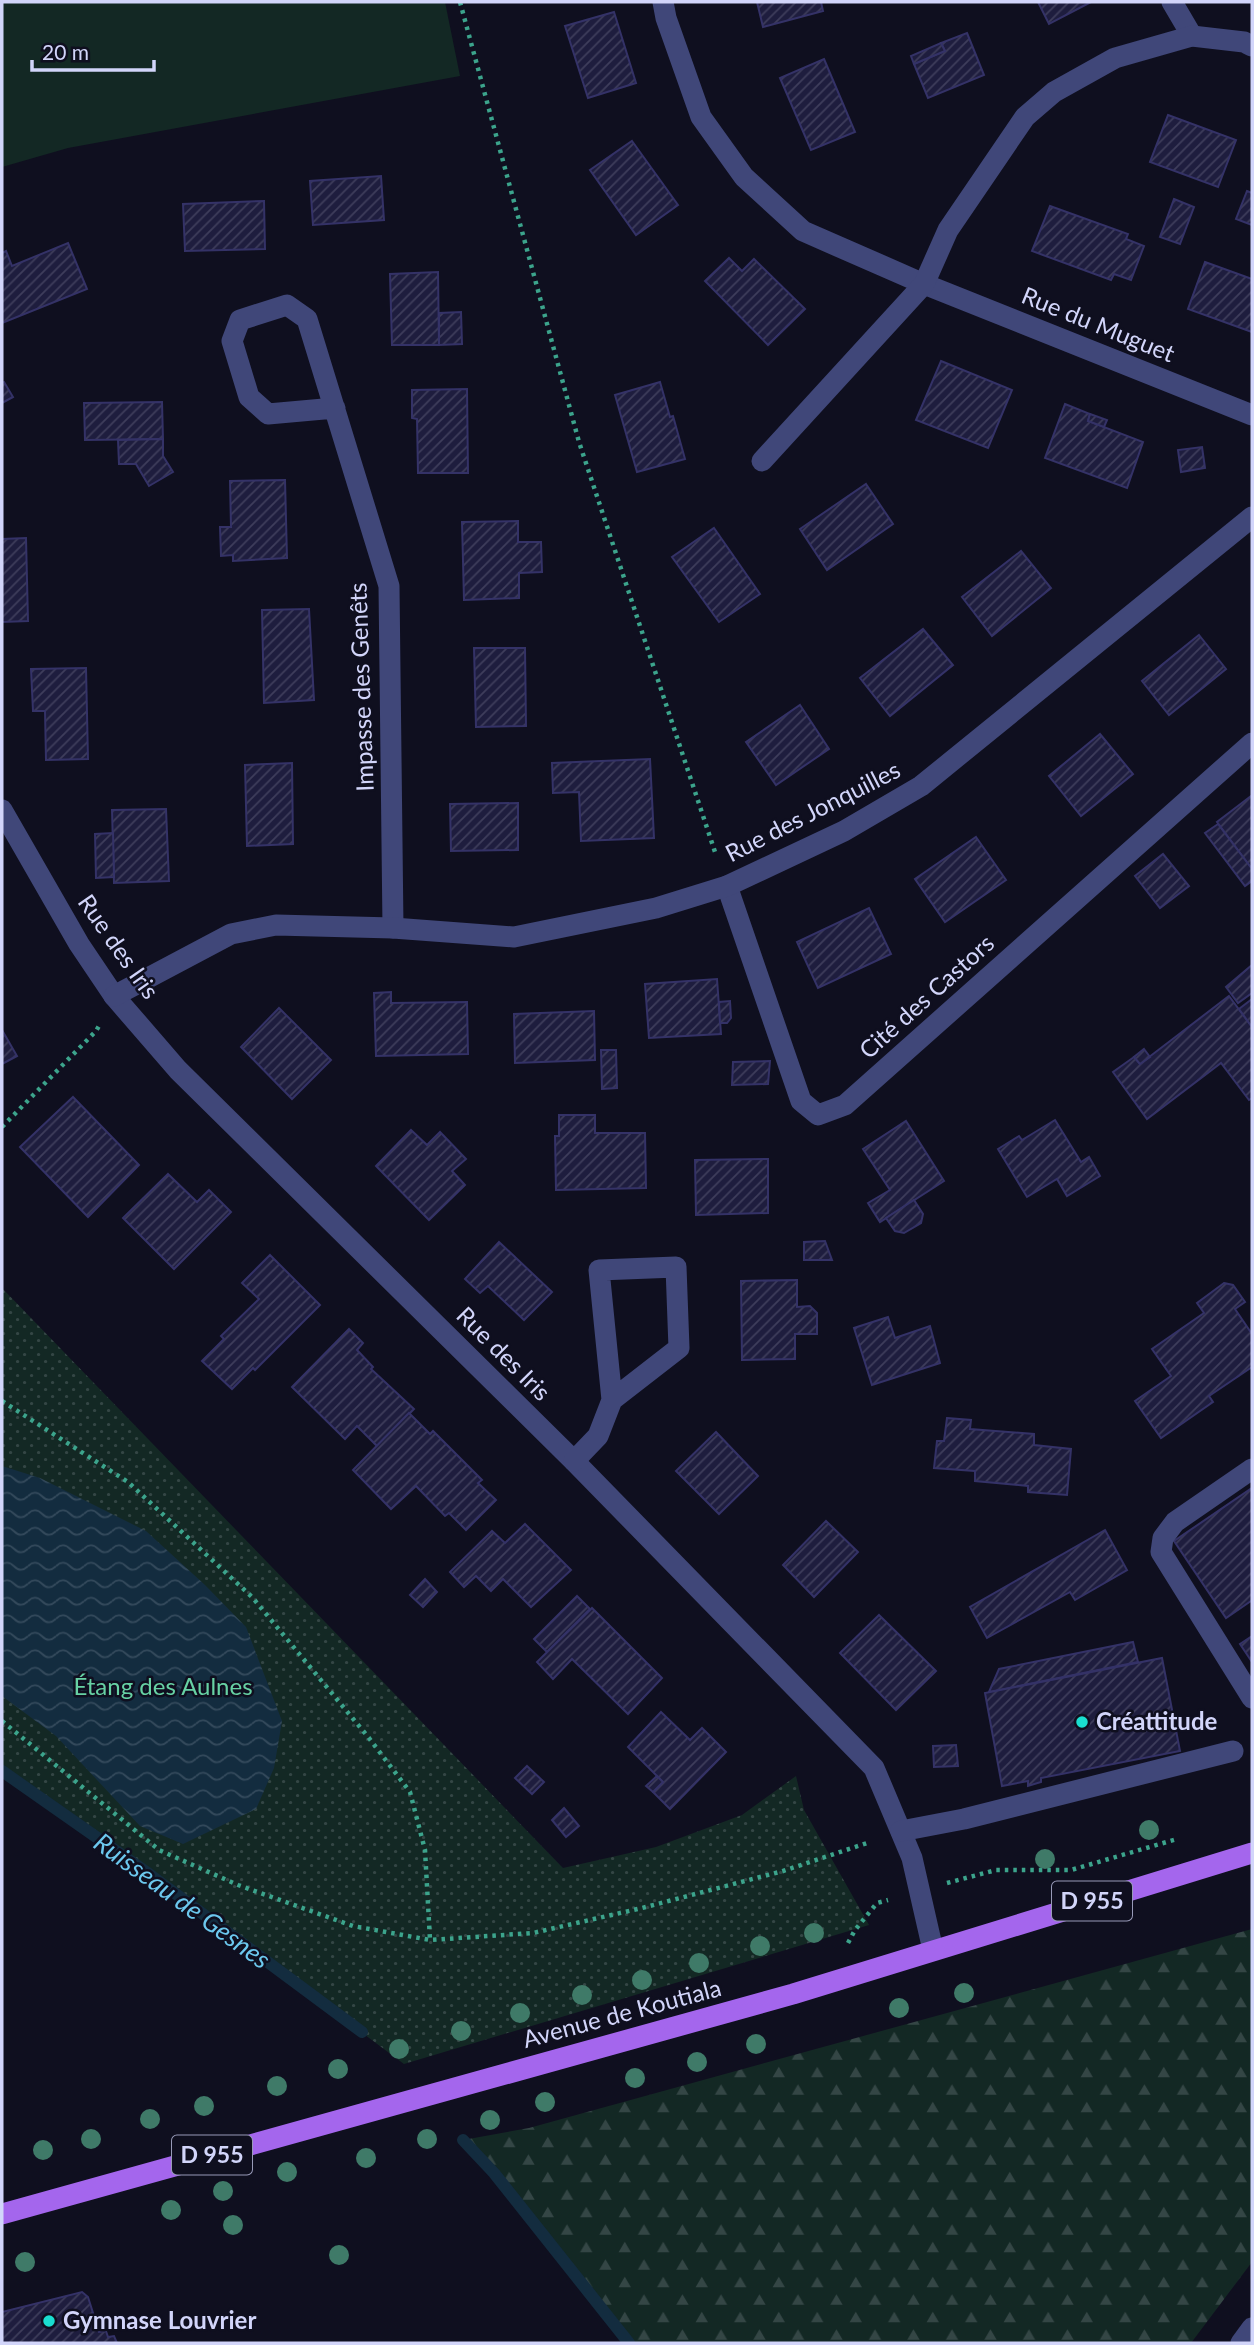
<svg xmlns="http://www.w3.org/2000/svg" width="1254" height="2345" viewBox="0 0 1254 2345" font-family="Lato,sans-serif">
<defs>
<pattern id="forest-firs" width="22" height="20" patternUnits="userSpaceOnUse" patternTransform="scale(1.75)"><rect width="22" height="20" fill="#132824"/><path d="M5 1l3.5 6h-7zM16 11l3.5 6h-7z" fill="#344645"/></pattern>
<pattern id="park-dots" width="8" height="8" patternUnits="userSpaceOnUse" patternTransform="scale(1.75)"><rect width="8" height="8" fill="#132824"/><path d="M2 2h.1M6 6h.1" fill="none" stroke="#344645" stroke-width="1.8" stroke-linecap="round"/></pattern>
<pattern id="water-waves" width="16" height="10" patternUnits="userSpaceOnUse" patternTransform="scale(1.75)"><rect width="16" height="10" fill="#132c3f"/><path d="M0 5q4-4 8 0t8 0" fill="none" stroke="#344a5c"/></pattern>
<pattern id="building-hatch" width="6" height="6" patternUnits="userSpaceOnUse" patternTransform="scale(1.75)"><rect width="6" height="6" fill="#1e1d3e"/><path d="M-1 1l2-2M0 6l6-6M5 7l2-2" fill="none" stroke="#3e3d5b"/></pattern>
</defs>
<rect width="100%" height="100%" fill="#0f0f1f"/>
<path fill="#132824" d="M2,2h443l15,74 -392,72 -66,19z"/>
<path fill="url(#forest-firs)" d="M1252,1929v333l-61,81h-561l-136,-170 -31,-33 66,-12z"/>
<path fill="url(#park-dots)" d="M2,1288l561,580 93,-21 86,-32 54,-39 8,34 65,115 -465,139 -255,-190 -147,-103z"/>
<path fill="url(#water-waves)" d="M2,1466l38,12 106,53 59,54 41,42 36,94 -8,47 -18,41 -73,35 -43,-18 -84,-90 -54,-40z"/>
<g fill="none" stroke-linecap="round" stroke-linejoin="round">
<g stroke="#132c3f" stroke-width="12">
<path d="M2,1771l147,103 213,158"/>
<path d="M463,2140l31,33 135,170"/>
</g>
</g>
<g fill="url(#building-hatch)" stroke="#343267" stroke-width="2">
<path d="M757,2h64l2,9 -60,16z"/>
<path d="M1038,2h53l-42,22z"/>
<path d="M614,12l22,71 -48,15 -23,-72z"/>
<path d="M967,33l17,42 -56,23 -14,-34 31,-13 -4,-8z"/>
<path d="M941,43l4,8 -31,13 -3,-8z"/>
<path d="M824,59l31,73 -44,18 -31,-72z"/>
<path d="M1168,115l68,25 -18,47 -68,-25z"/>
<path d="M632,141l46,64 -42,30 -46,-65z"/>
<path d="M381,176l3,44 -71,5 -3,-44z"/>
<path d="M1247,191l5,2v32l-16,-6z"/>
<path d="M1174,199l20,8 -14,37 -20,-7z"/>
<path d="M264,201l1,48 -80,2 -2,-47z"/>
<path d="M1050,206l78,28 -2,5 18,7 -13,34 -17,-6 -3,6 -79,-29z"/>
<path d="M68,243l19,46 -85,34v-70l4,-2 6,15z"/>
<path d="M729,258l13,13 12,-12 51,50 -37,36 -63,-64z"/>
<path d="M1205,262l47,17v53l-64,-23z"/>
<path d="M438,272l1,73h-47l-2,-71z"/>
<path d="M461,312l1,32 -23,1v-32z"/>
<path d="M941,361l71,29 -24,58 -72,-28z"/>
<path d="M4,382l9,15 -11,6v-20z"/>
<path d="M660,382l10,35 3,-1 12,43 -48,13 -22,-77z"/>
<path d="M467,389l1,84h-50l-1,-54 -5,-1v-28z"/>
<path d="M162,402l1,37 -78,1 -1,-37z"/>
<path d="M1065,404l25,10 -2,7 55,21 -16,46 -82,-30z"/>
<path d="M1090,414l17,6 -3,7 -16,-6z"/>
<path d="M163,439v17l10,16 -24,14 -13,-22h-17l-1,-24z"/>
<path d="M1202,447l3,21 -24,4 -3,-22z"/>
<path d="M285,480l2,78 -54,3v-6l-12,1 -1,-29h11l-1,-46z"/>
<path d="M866,484l27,40 -66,46 -27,-41z"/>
<path d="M518,521v21h23l1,30 -23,1v25l-55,2 -2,-78z"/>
<path d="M714,528l46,66 -41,28 -47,-65z"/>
<path d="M26,538l2,83 -26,1v-83z"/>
<path d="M1021,551l30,37 -59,48 -30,-39z"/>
<path d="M309,609l5,91 -50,3 -2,-93z"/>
<path d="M923,629l30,36 -63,51 -30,-38z"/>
<path d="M1199,635l27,34 -57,46 -27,-34z"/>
<path d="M474,648h51l1,78 -50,1z"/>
<path d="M86,668l2,91 -42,1 -1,-49h-12l-2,-42z"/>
<path d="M800,705l29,44 -53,36 -30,-43z"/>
<path d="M1100,734l33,40 -52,42 -32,-40z"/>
<path d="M650,759l4,79 -73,3 -2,-49 -26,1 -1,-30z"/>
<path d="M292,763l1,81 -46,2 -2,-81z"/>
<path d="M1251,796l1,2v71l-35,-47z"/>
<path d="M518,803v47l-67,1 -1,-47z"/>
<path d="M166,809l3,72 -55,2 -2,-73z"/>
<path d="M1218,824l34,45v12l-7,5 -40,-53z"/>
<path d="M113,833l1,44 -18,1 -1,-44z"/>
<path d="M976,837l30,43 -61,42 -30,-43z"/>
<path d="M1163,854l26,32 -29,22 -25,-32z"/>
<path d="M869,908l22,46 -73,34 -21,-46z"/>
<path d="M1252,965v28l-14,10 -12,-16z"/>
<path d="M717,979l4,55 -72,4 -4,-54z"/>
<path d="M391,992v11l76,-1 1,52 -92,2 -2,-63z"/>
<path d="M1229,996l23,31v71l-3,2 -28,-37 -74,56 -34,-47 21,-15 6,7z"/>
<path d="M1252,999v28l-13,-18z"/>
<path d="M730,1001l1,17 -4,5h-7l-1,-21z"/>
<path d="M279,1008l52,52 -39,39 -51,-52z"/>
<path d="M594,1011l1,49 -80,3 -1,-49z"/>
<path d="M2,1030l15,26 -15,8z"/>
<path d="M1144,1049l6,8 -10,7 -6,-7z"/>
<path d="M601,1050h15l1,38 -15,1z"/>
<path d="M770,1061l-2,23 -36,1 1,-23z"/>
<path d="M73,1097l66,68 -51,52 -68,-70z"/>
<path d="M559,1115h36v18h50l1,55 -90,2 -1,-54h4z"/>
<path d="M1055,1120l26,42 8,-5 11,19 -33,20 -10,-17 -30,18 -29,-48 21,-13 3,4z"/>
<path d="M906,1121l38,60 -64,41 -12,-19 22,-13 -27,-41z"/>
<path d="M411,1130l16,15 13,-13 26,27 -14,12 13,14 -36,35 -53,-54z"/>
<path d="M768,1159v54l-72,2 -1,-55z"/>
<path d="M168,1174l29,28 12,-12 22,22 -57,57 -51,-51z"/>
<path d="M914,1200l9,14 -2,9 -17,10 -9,-2 -9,-13z"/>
<path d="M825,1241l7,19h-28v-18z"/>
<path d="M499,1242l53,50 -28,28 -36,-34 -8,7 -15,-14z"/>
<path d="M270,1255l50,50 -65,65 -2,-2 -21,21 -30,-28 22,-22 -3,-3 38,-37 -17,-16z"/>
<path d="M797,1280v27l13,-1 7,7v21h-22v25l-53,1 -1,-79z"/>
<path d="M1224,1283l9,2 12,17 -10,7 17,25v33l-43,29 4,6 -52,36 -26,-37 36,-25 -19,-27 52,-36 -7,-10z"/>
<path d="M888,1317l7,21 35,-12 10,37 -68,22 -18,-57z"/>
<path d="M349,1329l14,14 -6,7 16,17 -2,2 43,40 -37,37 -20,-20 -12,13 -53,-52z"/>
<path d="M409,1413l21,21 3,-3 49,49 -4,3 18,17 -30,30 -17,-17 -4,3 -29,-30 -25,23 -38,-39z"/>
<path d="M947,1418l24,2 -1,9 64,5v11l37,4 -4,46 -39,-3v-6l-53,-5v-10l-41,-3 3,-27h7z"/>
<path d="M716,1432l42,44 -39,38 -43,-43z"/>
<path d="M1252,1488v114l-1,-1 -25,17 -52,-77z"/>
<path d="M826,1521l32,31 -44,45 -31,-32z"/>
<path d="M525,1524l46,46 -40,37 -28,-28 -12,12 -15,-15 -12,11 -14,-15 42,-41 13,12z"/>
<path d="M1105,1530l22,40 -52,30 -5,-8 -83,46 -17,-31z"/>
<path d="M425,1579l12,13 -14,15 -13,-12z"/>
<path d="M577,1596l13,13 -43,43 -13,-13z"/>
<path d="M592,1608l70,70 -34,36 -56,-55 -19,20 -16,-17z"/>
<path d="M879,1615l57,56 -40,39 -56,-57z"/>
<path d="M1252,1636v26l-12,-18z"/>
<path d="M1133,1642l5,20 -149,30 10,-23z"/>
<path d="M1162,1658l18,93 -139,27v4l-13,4v-5l-26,5 -17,-93z"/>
<path d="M661,1712l29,28 12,-12 24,24 -56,57 -17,-17 10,-10 -35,-35z"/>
<path d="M956,1745l2,21 -24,1 -1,-21z"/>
<path d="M527,1766l17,16 -12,12 -17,-16z"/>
<path d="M657,1776l6,6 -10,10 -7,-6z"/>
<path d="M564,1808l15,18 -13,11 -14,-17z"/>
<path d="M82,2292l6,5 11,35 7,-1 2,6 6,-1 3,7h-115v-31z"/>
</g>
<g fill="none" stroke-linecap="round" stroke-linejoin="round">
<g stroke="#3ca48c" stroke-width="4.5" stroke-dasharray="3.5 5" stroke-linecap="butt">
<path d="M460,2l119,440 137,413"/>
<path d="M2,1127l94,-96 4,-7"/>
<path d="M2,1401l126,81 124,115 117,141 41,54 15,58 5,90"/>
<path d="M2,1721l157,129 79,35 115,41 77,14 103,-7 109,-25 141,-37 87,-29"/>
<path d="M947,1883l49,-13h75l106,-31"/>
<path d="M848,1943l7,-13 22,-27 11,-3"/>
</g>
<g stroke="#404779" stroke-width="21">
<path d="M663,2l3,16 35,99 43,60 59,54 121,53 328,131"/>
<path d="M1172,2l20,34"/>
<path d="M335,408l-67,6 -19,-17 -17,-56 8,-21 47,-15 20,14 82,267 4,342"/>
<path d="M762,461l162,-177 24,-54 77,-113 29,-25 61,-34 77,-22 52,6 8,4"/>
<path d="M2,810l77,134 35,52 64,74 396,391 300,307 38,90 21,92"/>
<path d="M727,886l74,215 17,14 27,-10 407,-362"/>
<path d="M114,996l117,-62 45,-9 117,3 121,9 142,-29 71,-22 117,-55 77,-45 331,-269"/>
<path d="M574,1461l24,-25 14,-36 67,-52 -3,-81 -77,3 13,130"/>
<path d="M1252,1469l-77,53 -12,16 -2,14 91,146"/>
<path d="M901,1831l63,-12 269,-68"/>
<path d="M1241,2343l11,-15"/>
</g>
<path stroke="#a466ed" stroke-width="21" d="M2,2214l791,-220 459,-141"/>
</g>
<g fill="#3f7a68">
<circle cx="1149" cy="1830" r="10"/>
<circle cx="1045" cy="1859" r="10"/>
<circle cx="814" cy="1933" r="10"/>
<circle cx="760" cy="1946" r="10"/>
<circle cx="699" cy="1963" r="10"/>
<circle cx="642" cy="1980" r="10"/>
<circle cx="964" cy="1993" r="10"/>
<circle cx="582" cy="1995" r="10"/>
<circle cx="899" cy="2008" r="10"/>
<circle cx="520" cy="2013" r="10"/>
<circle cx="461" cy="2031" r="10"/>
<circle cx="756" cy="2044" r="10"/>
<circle cx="399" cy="2049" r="10"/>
<circle cx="697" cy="2062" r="10"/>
<circle cx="338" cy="2069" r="10"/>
<circle cx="635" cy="2078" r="10"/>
<circle cx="277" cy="2086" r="10"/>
<circle cx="545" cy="2102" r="10"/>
<circle cx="204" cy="2106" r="10"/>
<circle cx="150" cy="2119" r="10"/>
<circle cx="490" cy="2120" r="10"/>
<circle cx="91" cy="2139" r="10"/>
<circle cx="427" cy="2139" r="10"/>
<circle cx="43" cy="2150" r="10"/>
<circle cx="366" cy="2158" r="10"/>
<circle cx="287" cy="2172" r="10"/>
<circle cx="223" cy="2191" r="10"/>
<circle cx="171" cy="2210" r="10"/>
<circle cx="233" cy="2225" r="10"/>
<circle cx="339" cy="2255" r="10"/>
<circle cx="25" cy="2262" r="10"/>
</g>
<g fill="#1aded0" stroke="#0f0f1f" stroke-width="2.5">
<circle cx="1082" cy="1722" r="7"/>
<circle cx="49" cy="2321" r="7"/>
</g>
<g text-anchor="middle" stroke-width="5" stroke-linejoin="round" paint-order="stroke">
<g fill="#0f0f1f" stroke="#989ab8" stroke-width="2">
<rect x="1052" y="1881.5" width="80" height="39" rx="5"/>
<rect x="172" y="2135.5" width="80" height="39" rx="5"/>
</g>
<g font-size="23" font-weight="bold" fill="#d2d5fa">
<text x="1092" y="1909">D 955</text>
<text x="212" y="2163">D 955</text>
</g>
<g font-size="24" fill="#d2d5fa" stroke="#0f0f1f">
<text transform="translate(1098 325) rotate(22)" y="8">Rue du Muguet</text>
<text transform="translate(362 687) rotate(-92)" y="8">Impasse des Genêts</text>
<text transform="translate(813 812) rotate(-27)" y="8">Rue des Jonquilles</text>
<text transform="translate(118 947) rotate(55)" y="8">Rue des Iris</text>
<text transform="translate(927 997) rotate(-42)" y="8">Cité des Castors</text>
<text transform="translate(503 1354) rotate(45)" y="8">Rue des Iris</text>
<text transform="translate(622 2014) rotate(-15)" y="8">Avenue de Koutiala</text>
</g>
<g font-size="24" fill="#67d1a4" stroke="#0f0f1f">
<text x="163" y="1695">Étang des Aulnes</text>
</g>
<g font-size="24" font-weight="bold" fill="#d2d5fa" stroke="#0f0f1f" text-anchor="start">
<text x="1096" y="1730">Créattitude</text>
<text x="63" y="2329">Gymnase Louvrier</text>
</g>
<g font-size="26" font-style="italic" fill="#6cc8ee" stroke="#0f0f1f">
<text transform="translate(182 1901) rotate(36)" y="9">Ruisseau de Gesnes</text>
</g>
</g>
<rect width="1254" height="2345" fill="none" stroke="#d2d5fa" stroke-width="7"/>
<path d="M32 60v10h122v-10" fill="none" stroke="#d2d5fa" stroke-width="3.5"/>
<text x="42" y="60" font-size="21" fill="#d2d5fa" stroke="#0f0f1f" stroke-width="5" paint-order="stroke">20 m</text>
</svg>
